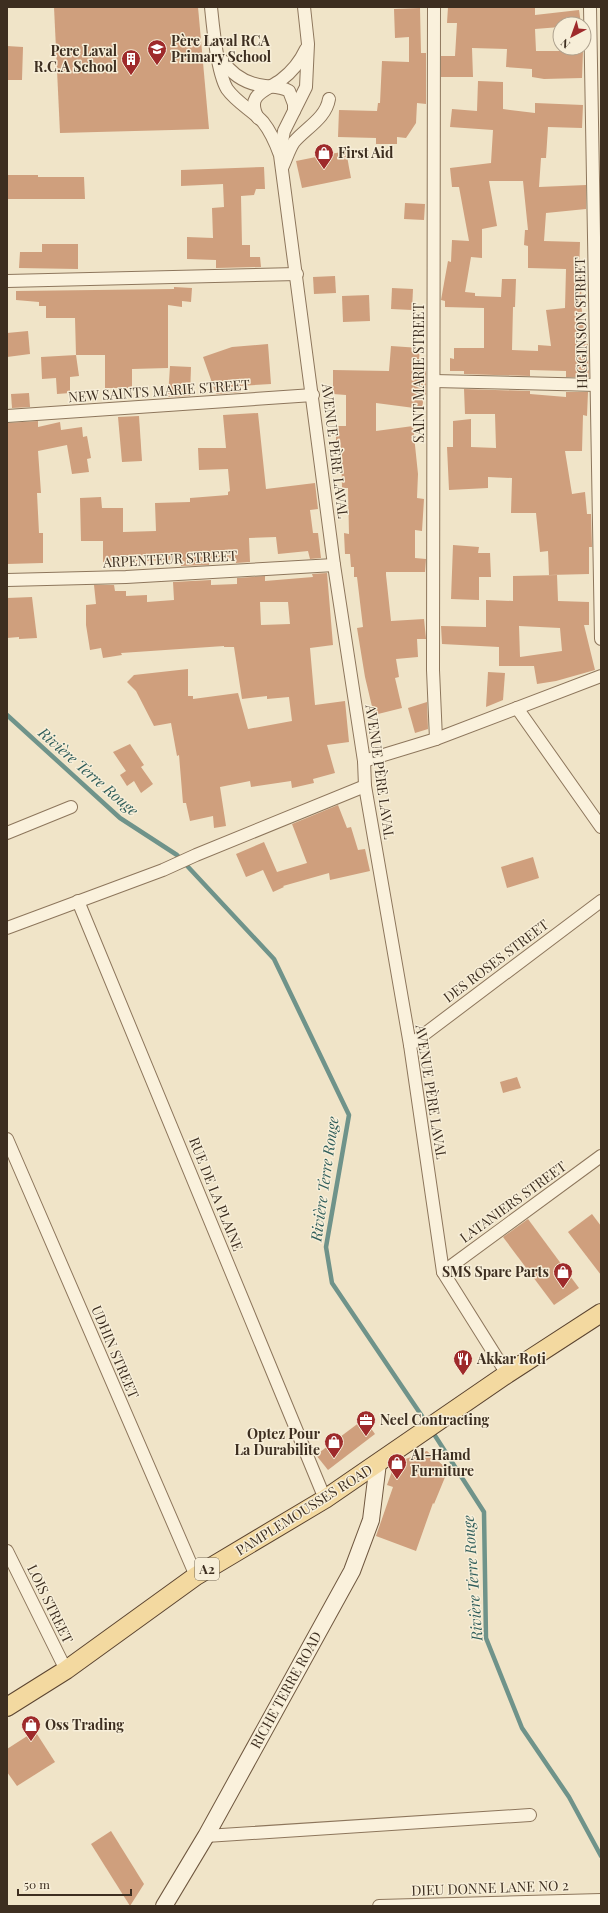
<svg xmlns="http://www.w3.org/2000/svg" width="608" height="1913" viewBox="0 0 608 1913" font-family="'Playfair Display',serif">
<rect width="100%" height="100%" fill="#f0e4c8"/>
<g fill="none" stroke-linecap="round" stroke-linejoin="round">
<g stroke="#6f938a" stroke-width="4.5">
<path d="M7,715l113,103 57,37 97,104 75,156 -23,132 6,36 96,142"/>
<path d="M432,1431l52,81 2,126 36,90 47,69 32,59"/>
</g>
</g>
<g fill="#cf9f7d" fill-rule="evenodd">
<path d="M54,7h144l11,122 -149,4z"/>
<path d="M448,7h87v8l44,-5 2,14h-21v3l-25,2 1,22h47l-1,27 -38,1 -12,-2v-8l-26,-2 1,-18 -35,-1 1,29h-32v-21h14l2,-33h-10z"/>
<path d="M420,8l1,45h5v51l-9,-1 -1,20 -10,15 -9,-1v7h-21v-6l-38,-1 1,-27 38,1 1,-8h2l2,-42 27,1v-25l-14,1 -1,-29z"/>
<path d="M7,46l16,1 -1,33h-15z"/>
<path d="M478,81l25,1v27l32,4v-10l48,2 -1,23 -34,-1 -2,31h-5l-2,29 47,-2v24l-40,4 -2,28 36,1 -1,33h3l-1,25 4,44h3l1,33h-23v-6l-36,-1v6l-66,-2v-3h-14v-13l4,1v-11h30v-40l-39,-1v-6l-4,-1 7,-39 3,1 1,-22 17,1 -10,-54h-7l-2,-19 41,-5 2,-33 -43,-3 2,-18 25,2zM489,181h34l5,49h-3l-1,15 4,1v22l38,1 -1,39 -19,2 5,36 -13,-1v6l-26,-1 1,-43h2l1,-28h-14l-1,18 -26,-1v-3l-10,-1 6,-35 11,1v-29l15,-3z"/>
<path d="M346,151l5,27 -49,10 -6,-27z"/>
<path d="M264,167l1,22h-9l-2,6 -13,1 1,49h8v12h10l1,10 -45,1v-8l-29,-1v-22l26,1 -1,-30 12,-1 -1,-23 -42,2v-16z"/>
<path d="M7,175h31v2h46l1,22h-78z"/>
<path d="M405,203l20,1 -1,16 -20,-1z"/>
<path d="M42,244h36v25l-59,-1 1,-16h22z"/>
<path d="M335,276l1,17 -22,1 -1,-17z"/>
<path d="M174,287l18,1 -1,14 -9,-1v6l-14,-2v63l-36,1v19h-27v-33h-29l-1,-37h-29v-12h-7v-4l-23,-2v-9l158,-2z"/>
<path d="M392,288l21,1 -1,21 -21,-1z"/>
<path d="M369,295l1,26 -27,1 -1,-26z"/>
<path d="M28,331l2,23 -23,3v-24z"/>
<path d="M268,344l3,40 -32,2 2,6 -25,2 -13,-37 29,-10z"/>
<path d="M391,346l29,2 -2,22 8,1v24h-2l-2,14 -46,-6v28l37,-5 5,48 -1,24 7,1 -2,32 -7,-1v28l11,1 -1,13h-39v3l5,46 33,-2 2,20h-9l1,18 -22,2 3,18 -4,1 7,30 -28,7 -9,-38 -8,-49 6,-1 -6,-50h-3v-10h-3l-1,-13h-5l-1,-21 5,1 -1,-46h-6l-1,-40h-5v-22h10v-31l-13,-1v-24l56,1z"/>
<path d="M76,355l3,21 -9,1v16l-13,1 -1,-16 -14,1 -1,-22z"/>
<path d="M170,366l21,1 -1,29 -22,1z"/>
<path d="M464,389l66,2v3l36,3v-5h22l-1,24 -4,-1 -1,36h-17l7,43 13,-2 2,22h4l1,33h-3v27l-40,1 -1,-24 -8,1 -4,-39h-25l1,-35 -24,-1v11l-39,2 -2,-43h6v-26l18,-2v28l25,1 -1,-34h-30z"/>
<path d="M29,393l1,14 -18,1 -1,-14z"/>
<path d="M258,413l8,76 49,-6 3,26 -8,1 3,23h5l3,25 -11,1 -2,-8 -30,3 -2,-17 -27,1 1,24 -14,1v-5l-27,1v6l-28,1v-6h-9l-69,2v-21h-22l-1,-43 21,-1 1,11h21v24l33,-1 -1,-28 35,-1v-4l38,-3v-3l2,-1 -2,-22 -29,1 -1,-22h28l-3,-33z"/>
<path d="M139,416l3,45 -20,1 -4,-45z"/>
<path d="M38,421v6l22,-5 1,8 21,-3 1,10 4,-1 4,22 -4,1 2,13 -17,2 -5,-29 -29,6 3,42h-4l2,40h4v30l-36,1v-141z"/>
<path d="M453,545l26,2 -1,6h12l1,24h-12v23l-28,-1z"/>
<path d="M327,573l6,72 -23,3 5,57 30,-4 4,41 -22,3 8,28 -22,6 1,4 -22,5 -1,-7 -40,6 -1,-6 -30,6 6,39 -12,2 -1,-12 -23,5 -4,-18h-3l-4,-48 -2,1 -6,-33 -17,3 -18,-35 -9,-9 7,-7 54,-6v27h5v3l45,-6 10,36 44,-8 -3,-24 -22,2v-3l-25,3 -8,-52h-10v-1l-103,7 1,2 -19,3 -2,-10 -11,2 -4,-25v-20l10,-1 -2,-19h20l1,6h11v5l21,-1v7l27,-2 -1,-18 38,-2v5l26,-1v-6l28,-2v5l48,-4 -1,-3zM260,602h28l2,22 -29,1z"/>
<path d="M557,575l1,26 31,1v23h-5l11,45 -39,11 -19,3 -3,-18h-35v-19l-57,-3 -1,-18 45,1v-27l27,1v-25zM519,626l41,2 2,23 -42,6z"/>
<path d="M32,597l5,41 -18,1v-2l-12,1v-40z"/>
<path d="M488,672l17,1 -2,27 -17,7z"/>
<path d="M427,702l1,27 -13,4 -7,-25z"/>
<path d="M130,744l14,21 -3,2 12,17 -12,9 -7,-12 -7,5 -7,-11 6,-4 -13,-19z"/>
<path d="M338,805l9,23 4,-1 7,23 7,-1 5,22 -40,9 -1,-7 -46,13 1,1 -11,5 -10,-22 -17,7 -10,-23 28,-12 13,30 30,-9 -15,-39z"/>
<path d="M533,857l6,21 -32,10 -6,-21z"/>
<path d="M517,1077l4,11 -18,5 -3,-11z"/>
<path d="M592,1214l9,12v49l-33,-43z"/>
<path d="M528,1219l51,69 -25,17 -51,-68z"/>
<path d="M364,1419l11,15 -47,36 -12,-15z"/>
<path d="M427,1451l21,19 -14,34 -1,-1 -17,48 -40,-15 17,-49 -6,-2 8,-22z"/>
<path d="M35,1731l20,31 -38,24 -10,-14v-23z"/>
<path d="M111,1831l33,53 -14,22 -39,-62z"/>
</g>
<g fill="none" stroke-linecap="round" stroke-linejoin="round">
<g stroke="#8d765c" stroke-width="14">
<g id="street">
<path d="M211,7c2,20 6,65 16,82 10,14 25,21 36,33 8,10 13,22 17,33l54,410 30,196 1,25 45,259 33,227 64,102"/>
<path d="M434,7l-1,663 3,69"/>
<path d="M590,7l11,632"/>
<path d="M222,60c10,15 24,24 43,26 9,1 15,0 24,5l5,13v7"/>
<path d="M258,118c-13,-24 8,-27 23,-38 12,-9 19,-18 25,-31"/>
<path d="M280,152l4,-21 22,-44 2,-43 -4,-37"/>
<path d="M282,168c4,-8 7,-19 12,-26 12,-14 32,-24 35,-43"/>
<path d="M7,281l290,-7"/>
<path d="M434,381l163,4"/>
<path d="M7,416l306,-21"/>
<path d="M7,580l119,-3 208,-12"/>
<path d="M517,708l84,119"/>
<path d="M364,761l72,-22 165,-63"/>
<path d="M7,833l64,-26"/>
<path d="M78,901l247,598"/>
<path d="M7,928l156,-58 33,-15 169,-69"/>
<path d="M410,1045l191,-144"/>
<path d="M7,1139l189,437"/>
<path d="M443,1272l158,-116"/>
<path d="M7,1551l59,119"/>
<path d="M206,1836l324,-21"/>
<path d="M379,1906l222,-6"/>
</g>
</g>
<g stroke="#6f573f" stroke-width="18">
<path id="secondary" d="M164,1906l42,-70 146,-265 19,-51 7,-57"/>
</g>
<g stroke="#5b4430" stroke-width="20">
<path id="primary" d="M7,1707l59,-37 130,-94 129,-77 182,-125 94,-61"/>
</g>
<use href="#street" stroke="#faf1dc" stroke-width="12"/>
<use href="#secondary" stroke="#faf1dc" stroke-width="16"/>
<use href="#primary" stroke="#f3d9a0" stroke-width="18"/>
</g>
<defs>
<g id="school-pin" transform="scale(1)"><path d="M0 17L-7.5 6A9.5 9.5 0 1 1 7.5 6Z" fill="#9e2a2b" stroke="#f7eed8"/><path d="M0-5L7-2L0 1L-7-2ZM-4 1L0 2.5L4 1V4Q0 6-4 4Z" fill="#fff"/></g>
<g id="building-pin" transform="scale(1)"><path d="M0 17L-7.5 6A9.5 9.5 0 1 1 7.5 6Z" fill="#9e2a2b" stroke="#f7eed8"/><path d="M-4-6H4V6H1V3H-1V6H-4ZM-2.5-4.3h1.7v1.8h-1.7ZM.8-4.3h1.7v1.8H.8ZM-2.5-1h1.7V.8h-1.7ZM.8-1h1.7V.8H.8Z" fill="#fff"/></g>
<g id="shop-pin" transform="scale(1)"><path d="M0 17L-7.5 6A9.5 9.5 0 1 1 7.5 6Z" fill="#9e2a2b" stroke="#f7eed8"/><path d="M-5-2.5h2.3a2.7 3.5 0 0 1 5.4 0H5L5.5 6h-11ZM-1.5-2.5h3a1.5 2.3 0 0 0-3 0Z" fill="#fff"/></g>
<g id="restaurant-pin" transform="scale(1)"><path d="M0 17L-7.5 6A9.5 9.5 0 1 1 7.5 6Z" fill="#9e2a2b" stroke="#f7eed8"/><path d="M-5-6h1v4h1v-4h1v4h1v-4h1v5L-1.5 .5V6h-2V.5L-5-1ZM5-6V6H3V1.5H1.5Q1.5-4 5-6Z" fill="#fff"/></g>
<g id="office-pin" transform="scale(1)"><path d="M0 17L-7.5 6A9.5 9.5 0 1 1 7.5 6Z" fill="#9e2a2b" stroke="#f7eed8"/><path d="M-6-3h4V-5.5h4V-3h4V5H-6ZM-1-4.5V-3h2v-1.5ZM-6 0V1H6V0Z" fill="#fff"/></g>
</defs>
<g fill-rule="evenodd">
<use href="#school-pin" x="157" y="49"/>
<use href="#building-pin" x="131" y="59"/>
<use href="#shop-pin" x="324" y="153"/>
<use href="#shop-pin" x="563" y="1272"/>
<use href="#restaurant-pin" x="463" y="1359"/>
<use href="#office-pin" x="366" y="1420"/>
<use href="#shop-pin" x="334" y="1442"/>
<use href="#shop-pin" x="397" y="1463"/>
<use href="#shop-pin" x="31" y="1725"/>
</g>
<g text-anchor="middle" stroke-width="3" stroke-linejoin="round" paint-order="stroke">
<rect fill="#f7eed8" stroke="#756857" stroke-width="1" x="195" y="1558" width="24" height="22" rx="3"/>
<g font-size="13" font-weight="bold" fill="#3d2e20">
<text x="207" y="1574">A2</text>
</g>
<g font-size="14" font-weight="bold" fill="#3d2e20" stroke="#f7eed8" text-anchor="start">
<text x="171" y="46">Père Laval RCA<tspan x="171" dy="16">Primary School</tspan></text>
<text x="117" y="56" text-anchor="end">Pere Laval<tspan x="117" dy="16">R.C.A School</tspan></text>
<text x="338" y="158">First Aid</text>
<text x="549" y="1277" text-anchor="end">SMS Spare Parts</text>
<text x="477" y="1364">Akkar Roti</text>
<text x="380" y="1425">Neel Contracting</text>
<text x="320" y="1439" text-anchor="end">Optez Pour<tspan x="320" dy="16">La Durabilite</tspan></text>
<text x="411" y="1460">Al-Hamd<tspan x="411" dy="16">Furniture</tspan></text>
<text x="45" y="1730">Oss Trading</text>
</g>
<g font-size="14" fill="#3d2e20" stroke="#f7eed8">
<text transform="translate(581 323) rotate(-91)" y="5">HIGGINSON STREET</text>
<text transform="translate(419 373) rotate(-90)" y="5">SAINT MARIE STREET</text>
<text transform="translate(159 391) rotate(-4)" y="5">NEW SAINTS MARIE STREET</text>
<text transform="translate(335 451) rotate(83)" y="5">AVENUE PÈRE LAVAL</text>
<text transform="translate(170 559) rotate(-3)" y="5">ARPENTEUR STREET</text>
<text transform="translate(380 772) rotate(82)" y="5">AVENUE PÈRE LAVAL</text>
<text transform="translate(496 961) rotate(-37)" y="5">DES ROSES STREET</text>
<text transform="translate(431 1092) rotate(81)" y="5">AVENUE PÈRE LAVAL</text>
<text transform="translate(216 1194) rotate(68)" y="5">RUE DE LA PLAINE</text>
<text transform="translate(513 1202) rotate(-36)" y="5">LATANIERS STREET</text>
<text transform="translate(115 1352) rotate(67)" y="5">UDHIN STREET</text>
<text transform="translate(304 1510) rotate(-32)" y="5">PAMPLEMOUSSES ROAD</text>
<text transform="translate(50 1604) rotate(64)" y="5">LOIS STREET</text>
<text transform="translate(286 1690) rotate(-61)" y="5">RICHE TERRE ROAD</text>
<text transform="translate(490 1888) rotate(-2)" y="5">DIEU DONNE LANE NO 2</text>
</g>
<g font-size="15" font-style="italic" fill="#2f5d5a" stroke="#f7eed8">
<text transform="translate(88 772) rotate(41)" y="5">Rivière Terre Rouge</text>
<text transform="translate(325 1179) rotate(-82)" y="5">Rivière Terre Rouge</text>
<text transform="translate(473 1578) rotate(-94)" y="5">Rivière Terre Rouge</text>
</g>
</g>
<rect width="608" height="1913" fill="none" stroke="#3d2e20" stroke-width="16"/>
<g transform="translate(572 36) rotate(221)"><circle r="19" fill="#f7eed8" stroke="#ada18e"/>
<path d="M0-3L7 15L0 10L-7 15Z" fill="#9e2a2b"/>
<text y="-6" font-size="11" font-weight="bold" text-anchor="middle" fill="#3d2e20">N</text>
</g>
<path d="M18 1889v6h113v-6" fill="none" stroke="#3d2e20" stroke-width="2"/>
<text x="24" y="1889" font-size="12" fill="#3d2e20" stroke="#f7eed8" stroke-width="3" paint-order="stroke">50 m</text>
</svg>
